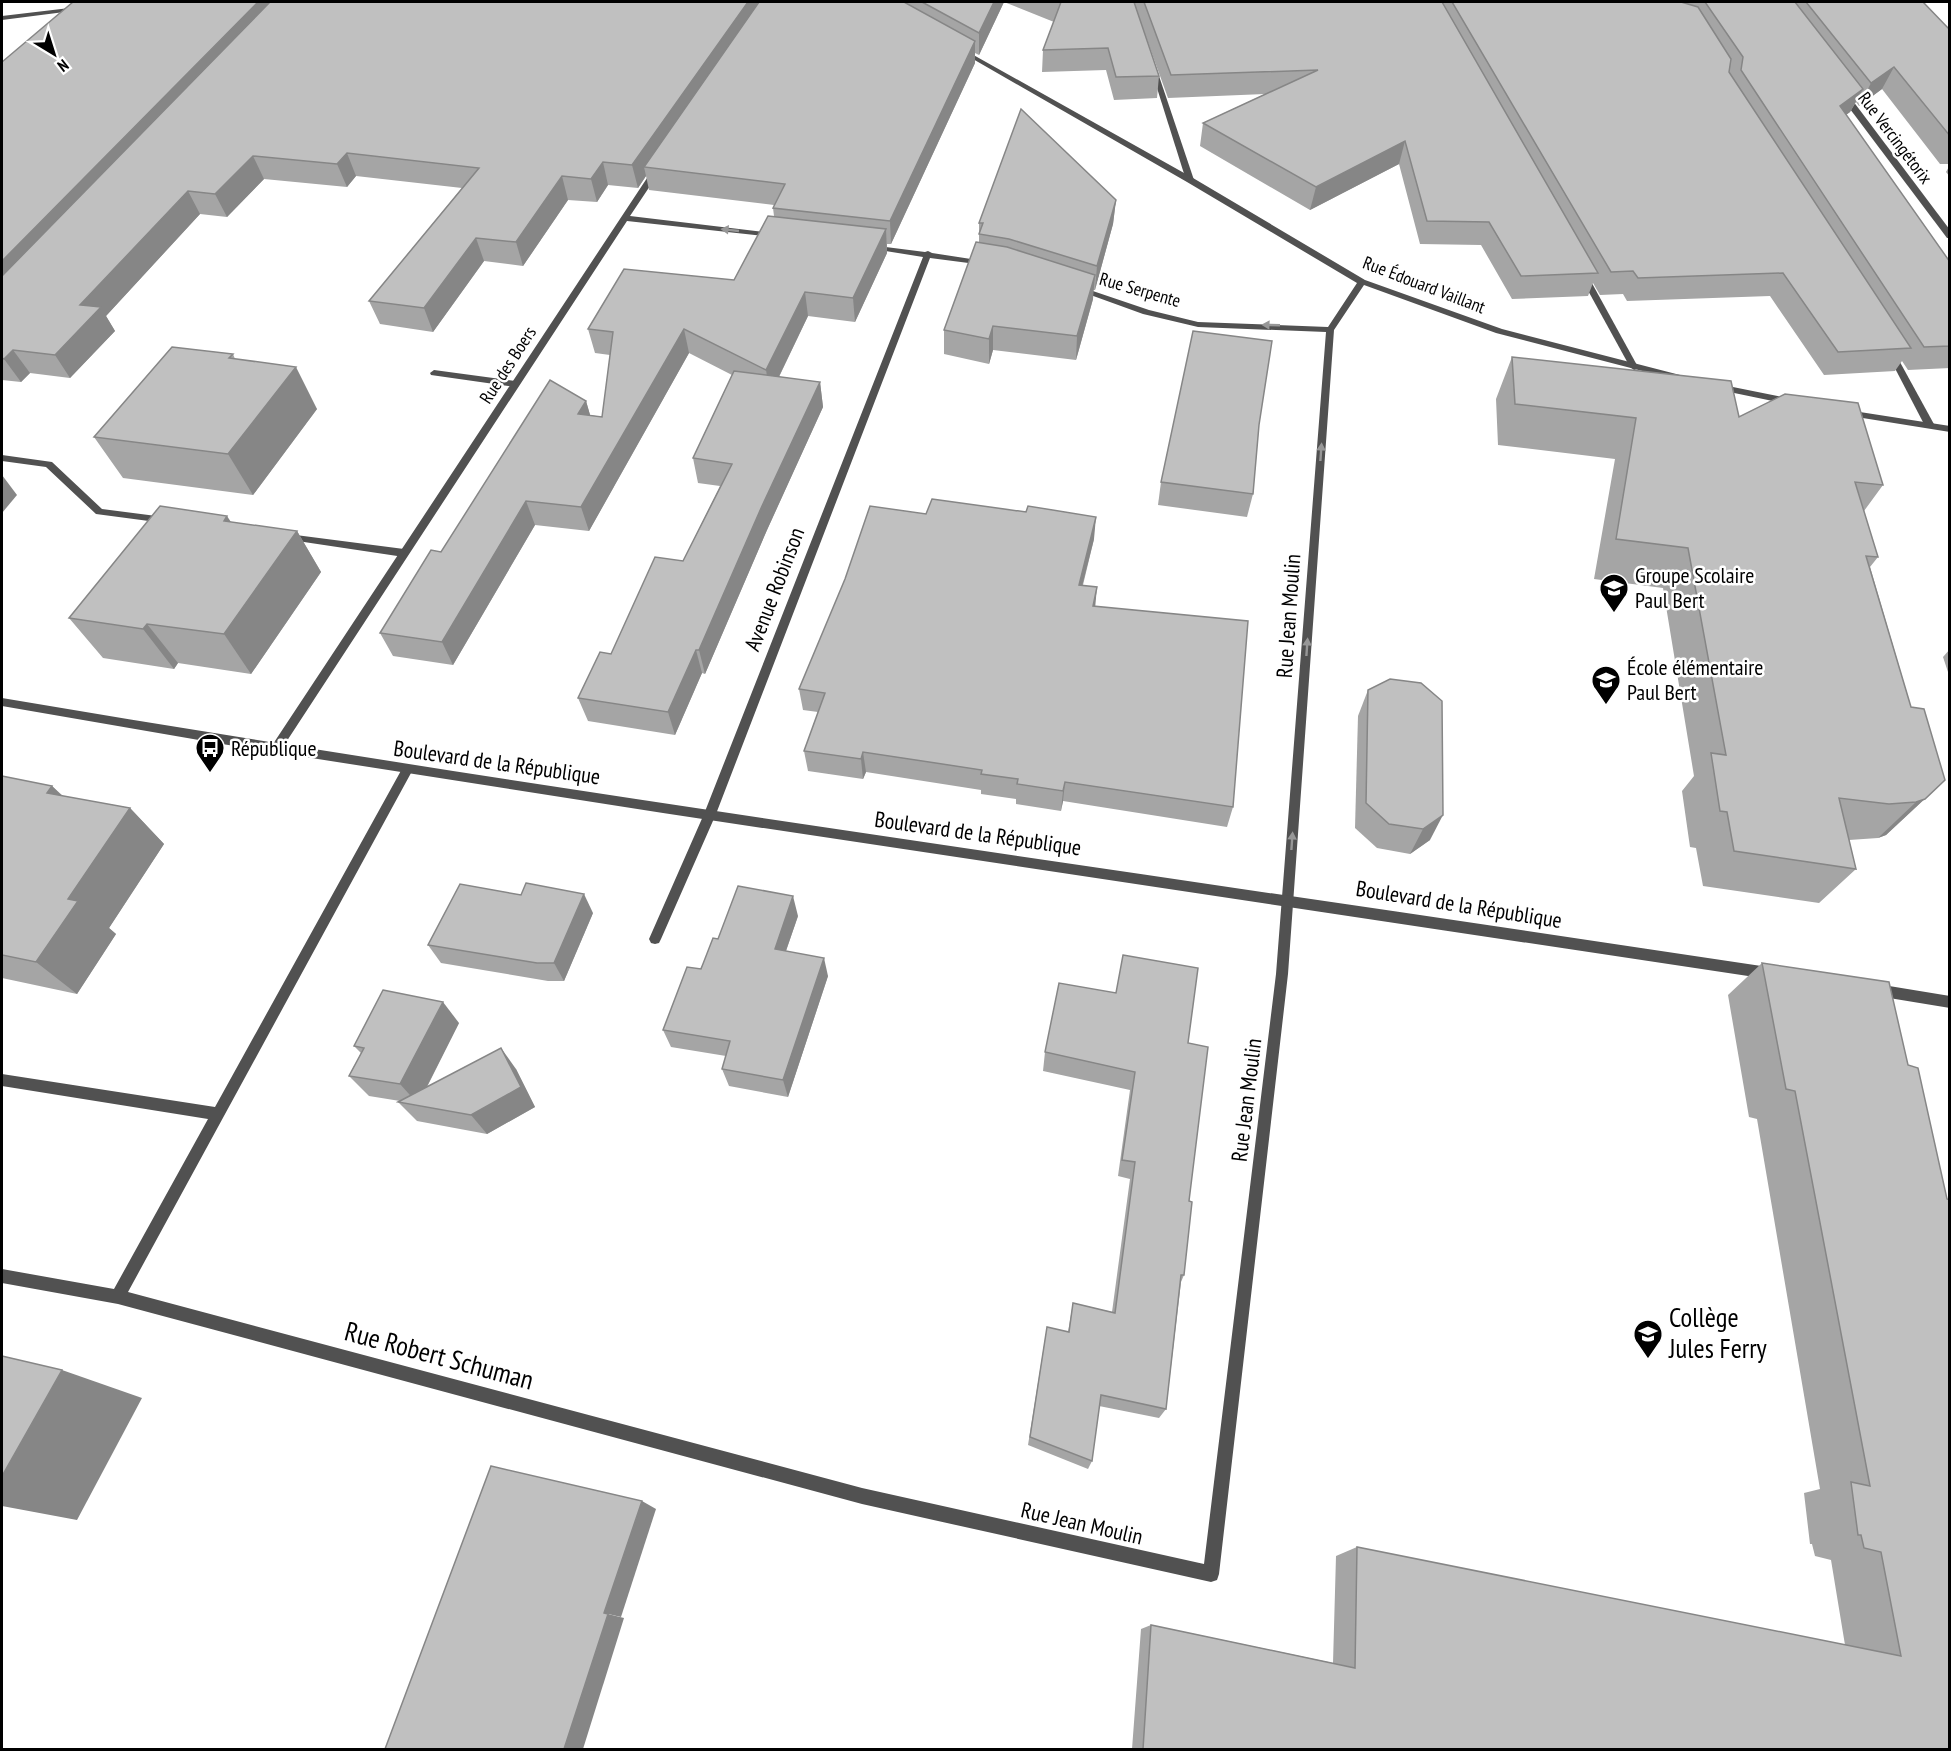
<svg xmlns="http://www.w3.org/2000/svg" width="1951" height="1751" viewBox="0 0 1951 1751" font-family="'PT Sans Narrow',sans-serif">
<rect width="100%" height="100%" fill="#fff"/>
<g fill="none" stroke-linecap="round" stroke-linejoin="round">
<g fill="#515151" fill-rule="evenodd">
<path d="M1151,69l6,1 37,110 -1,2 -7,-2z"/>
<path d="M1581,274l7,2 50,91 -1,2 -3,1 -4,-3 -50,-91z"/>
<path d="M1891,350l4,3 40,73 -2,2h-6l-2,-2 -38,-73z"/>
<path d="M434,370l81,11 4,3 -4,3 -84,-12 -1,-2z"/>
<path d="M2,455l50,7 50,47 62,8 5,3 -5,3 -68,-9 -50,-47 -44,-6z"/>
<path d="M288,534l116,15 5,4 -5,4 -120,-18 -1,-2z"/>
</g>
<g fill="#515151" fill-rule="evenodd">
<path d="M961,48l232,130 172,102 137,49 178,46 1,2 -4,3 -181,-47 -132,-48 -30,45 -46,644 -69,600 -2,6 -6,2 -349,-78 -744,-200 -116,-21v-14l112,20 94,-170 -206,-33v-12l213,33 188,-340 4,-2 6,5 -2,3 -283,519 734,196 342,76 72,-590 50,-642 -128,-5 -55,-13 -69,-25 7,-2 68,23 49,12 130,5 29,-44 -170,-101 -228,-131v-2z"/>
<path d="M1841,93h6l103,137v8h-3l-106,-141z"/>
<path d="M653,169l7,2 -30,45 142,17 4,2 -4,2 -145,-16 -348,532h-8l-2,-3 2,-3z"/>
<path d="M870,245l55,7 3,-1 4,2 52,8 4,2 -4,2 -54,-7 -214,556 -55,125 -2,4 -4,1 -4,-1 -2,-4 55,-125 219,-557 -50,-8h-3z"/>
<path d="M1718,384l74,15 5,3 -5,3 -77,-16v-4z"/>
<path d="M1847,410l103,16v6l-106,-17v-4z"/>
</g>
<g fill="#515151" fill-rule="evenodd">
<path d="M78,7l3,2 -1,1 -78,10v-4z"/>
<path d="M2,698c587,99 1177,180 1766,269l4,2 2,4 -2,4 -4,2 -1105,-166 -441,-69 -220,-38z"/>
<path d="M1877,984l73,12v12l-73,-12 -4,-2 -2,-4 2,-4z"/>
</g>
</g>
<g fill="#a5a5a5">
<path d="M73,2h1850l27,28v134h-10l-58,-75 -23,17 -3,-4 -6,10 -4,3 104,147v106l-42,2 -6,-9 -7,10 -71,4 -54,-79 -143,5 -4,-7 -23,1 -7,-12 -5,13 -76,3 -31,-54 -61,-1 -21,-80 -89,46 -110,-64 3,-23 62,-29 -97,4 -30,-83 21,61 -2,22 -43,2 -8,-30 -64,2 1,-22 11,-28 -50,-20 -25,53 -4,-2v10l-84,181h-4v9l-32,69 -47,-6 -29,61 41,5 3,25 -56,123 -62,144 -3,-1 -27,62 -87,-14 -10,-23 33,-44 72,-93 37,-75 -22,-3 -5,-25 39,-83 -43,-22 -100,178 -54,-6 -82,140 -60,-9 -13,-23 61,-81 145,-151 4,14 12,2 8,-62 -15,-2 -7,-24 146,-49 40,-64 -1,-8 1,-3 -125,-15 -3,-14 -8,12 -30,-3 -11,17 -29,-2 -45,66 -39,-5 -51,71 -53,-8 -11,-23 93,-113 -106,-12 -9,11 -83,-8 -37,38 -27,-3 -94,102 9,15 -45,47 -40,-5 -9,9 -19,-2v-318z"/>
<path d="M1950,165v12l-4,-5z"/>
<path d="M1116,200l-3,24 -18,66h-2v9l-17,61 -83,-10 -4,14 -45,-10v-24l35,-88v-19z"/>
<path d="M233,354l2,5 82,50 -64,86 -130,-17 -29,-41z"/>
<path d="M1512,357l227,60 144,68 -19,26 14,46 -8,10 41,140 34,73 -59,55 -8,3 -29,2 7,29 -37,34 -116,-17 -7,-38 -6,-1 -8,-56 12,-15 -31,-188 -69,-9 21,-120 -117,-14 -2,-46z"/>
<path d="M1259,425l-6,69 -6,23 -89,-12 3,-23z"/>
<path d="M231,522l66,9 24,41 -70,102 -73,-11 -4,6 -71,-11 -34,-40z"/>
<path d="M1094,539l-11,46 12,21 138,201 -6,20 -164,-26 -2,10 -45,-7v-5l-35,-5v-4l-115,-18 -3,7 -55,-8 -4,-20 14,-39 -15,-2 -4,-21z"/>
<path d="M1950,649v29l-7,-21z"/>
<path d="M1368,690l62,150 -20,14 -33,-6 -22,-20 3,-112z"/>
<path d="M2,776l50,10 11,10 67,12 34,36 -55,84 7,6 -39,60 -75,-16z"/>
<path d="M593,913l-29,68h-16l-107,-18 -13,-18z"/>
<path d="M798,916l-12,35 42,25 -40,121 -59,-11 -7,-17 4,-13 -55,-9 -8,-17 55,-91z"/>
<path d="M1762,963l127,19 61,767h-818l9,-120 10,-4 182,38 3,-107 21,-9 488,98 -14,-85 -16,-4 -3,-12h-2l-6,-51 16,-4 -63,-370 -8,-2 -21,-122z"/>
<path d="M459,1023l-32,64 89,-18 19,38 -48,27 -70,-13 -19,-19 2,-1 -31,-5 -20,-20 12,-23 -7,-7z"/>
<path d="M1188,1043l1,158 -5,74 -3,7 -15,127 -7,9 -60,-12 -7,55 -4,8 -60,-24 17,-106 23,-7 5,-29 39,9 18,-133 -12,-3 12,-86 -87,-19 2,-19z"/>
</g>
<g fill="#868686">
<path d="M258,2h30l-286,298v-39z"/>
<path d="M748,2h19l-123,165 2,9 -8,12 -6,-23z"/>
<path d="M994,2h10l-25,53v-22z"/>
<path d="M975,41v22l-84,181 -1,-23z"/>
<path d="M1894,67l-12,22 -23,17 12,-23z"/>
<path d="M1863,89l-13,23 -22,16 12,-22z"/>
<path d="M1405,141l-6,23 -89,46 6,-23z"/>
<path d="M347,153l9,23 -9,11 -10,-23z"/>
<path d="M253,156l11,23 -37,38 -12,-23z"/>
<path d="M603,162l5,23 -11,17 -6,-23z"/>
<path d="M562,176l6,24 -45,66 -7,-24z"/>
<path d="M188,191l12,23 -94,102 9,15 -45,47 -15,-23 25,-50z"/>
<path d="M1116,200l-3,24 -18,66 2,-24z"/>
<path d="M886,229l1,24 -32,69 -2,-24z"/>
<path d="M476,238l8,23 -51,71 -9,-24z"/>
<path d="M1095,275l-2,24 -17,61 1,-24z"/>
<path d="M805,292l3,24 -38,79 -4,-25z"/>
<path d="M993,326v24l-4,14v-25z"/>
<path d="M684,329l5,24 -100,178 -8,-24z"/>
<path d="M13,350l17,23 -9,9 -17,-23z"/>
<path d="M296,367l21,42 -64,86 -25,-41z"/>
<path d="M820,382l3,25 -56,123 -62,144 -6,-24 63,-144z"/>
<path d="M586,401l7,24 -15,-11z"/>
<path d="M2,475l15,20 -15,18z"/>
<path d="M526,501l9,24 -82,140 -11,-23z"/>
<path d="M227,516l26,40 -29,-35z"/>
<path d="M1096,517l-2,22 -17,67 2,-21z"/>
<path d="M297,531l24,41 -70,102 -27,-40z"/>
<path d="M1097,587l-2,22 -2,-3z"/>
<path d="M147,624l31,39 -4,6 -31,-40z"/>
<path d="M696,650l6,23 -27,62 -7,-23z"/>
<path d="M863,752l3,20 -3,7 -2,-20z"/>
<path d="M1945,780l-59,55 -8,3 38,-36z"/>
<path d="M1065,782l-2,19 -2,10 2,-20z"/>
<path d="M52,786l37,36 -42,-29z"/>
<path d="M130,808l34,36 -55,84 7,6 -39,60 -41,-32 32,-63z"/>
<path d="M1443,815l-13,25 -20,14 13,-25z"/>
<path d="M584,894l9,19 -29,68 -10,-18z"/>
<path d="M793,896l5,20 -18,52 -5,-19z"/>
<path d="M824,958l4,18 -40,121 -5,-17z"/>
<path d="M443,1002l16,21 -41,81 -18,-20z"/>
<path d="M501,1048l15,21 19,38 -48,27 -16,-19z"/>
<path d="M62,1370l80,28 -65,122 -75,-14v-30z"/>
<path d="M642,1501l14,8 -35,108 -17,-4z"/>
<path d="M608,1614l16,4 -41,131h-19z"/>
</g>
<g fill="#c0c0c0" stroke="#868686" stroke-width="1.5">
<path d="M73,2h185l-256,259v-199z"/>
<path d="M270,2h478l-116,163 -29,-3 -12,17 -29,-3 -46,66 -40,-4 -52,70 -55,-7 110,-133 -132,-15 -10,11 -84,-8 -38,38 -27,-3 -108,114 21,2 -46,48 -42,-5 -9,9 -2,-1v-82z"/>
<path d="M759,2h145l71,39 -85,180 -117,-13 12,-24 -141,-17z"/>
<path d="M922,2h72l-15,31z"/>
<path d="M1058,2h76l25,74 -43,1 -8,-29 -65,2 18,-48z"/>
<path d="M1144,2h298l156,271 -77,3 -32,-54 -62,-1 -22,-80 -89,46 -113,-64 115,-53 -147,5z"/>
<path d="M1452,2h229l17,5 33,52 -2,13 182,276 -73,4 -55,-79 -145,5 -5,-7 -22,1z"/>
<path d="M1705,2h90l68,87 -23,17 110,156v84l-26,1 -183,-277 2,-13z"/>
<path d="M1806,2h117l27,28v106l-56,-69 -23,16z"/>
<path d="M1021,109l95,91 -19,66 -88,-27 -30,-5 4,-11h-4z"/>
<path d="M768,216l118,13 -33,69 -48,-6 -39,78 -82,-41 -103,178 -55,-6 -84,141 -62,-9 51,-83 10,2 109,-172 36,21 -8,13 24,3 11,-85 -25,-3 36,-60 110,11z"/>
<path d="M976,242l31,5 88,28 -18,61 -84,-10 -4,13 -45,-9z"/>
<path d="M1193,331l79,10 -13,84 -6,69 -92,-12z"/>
<path d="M172,347l61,7 -4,4 67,9 -68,87 -134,-17z"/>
<path d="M1512,357l219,24 8,36 46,-23 73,9 25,82 -28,-3 23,75 -12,-1 45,151 13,2 21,71 -20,19 -9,3 -27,2 -50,-6 17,71 -122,-18 -7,-39 -7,-1 -9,-58 15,2 -38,-207 -72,-9 20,-121 -121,-14z"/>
<path d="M734,371l86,11 -58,124 -63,144h-3l-28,62 -90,-14 22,-46 11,2 44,-97 28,4 49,-97 -39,-6z"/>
<path d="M932,499l94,13 2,-6 68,11 -17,68 18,2 -4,19 155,15 -15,186 -168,-25 -2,9 -46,-7 1,-5 -37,-5 1,-4 -119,-18 -2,7 -57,-8 21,-58 -26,-4 46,-110 25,-73 56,8z"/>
<path d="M160,506l67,10 -3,5 73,10 -73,103 -77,-10 -4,5 -74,-11z"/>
<path d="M1390,679l31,4 21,18 1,114 -20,14 -34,-5 -23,-21 2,-113z"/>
<path d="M2,776l50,10 -5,7 83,15 -62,91 10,2 -42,61 -34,-7z"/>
<path d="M526,883l58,11 -30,69h-17l-109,-18 32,-61 61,11z"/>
<path d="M738,886l55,10 -18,53 49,9 -41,122 -61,-11 8,-28 -67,-11 24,-63 14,2 12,-31 5,1z"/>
<path d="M1123,955l75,13 -10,75 20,4 -19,154 3,1 -8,73h-3l-15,134 -65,-14 -9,66 -62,-24 17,-110 22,5 4,-29 42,10 20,-151 -13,-2 13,-88 -90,-20 14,-69 57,10z"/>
<path d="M1762,963l127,19 19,83 10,3 29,131 3,1v549h-807l8,-124 204,43 2,-121 544,109 -20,-104 -17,-4 -3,-13h-3l-7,-53 19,4 -75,-395 -9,-2z"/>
<path d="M383,990l60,12 -43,82 -51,-8 15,-28 -10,-2z"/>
<path d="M501,1048l20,39 -50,28 -73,-13z"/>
<path d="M2,1356l60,14 -60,106z"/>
<path d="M491,1466l151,35 -38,112 4,1 -44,135h-179z"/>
</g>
<defs><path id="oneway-solid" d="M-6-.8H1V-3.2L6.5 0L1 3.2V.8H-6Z" transform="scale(1.5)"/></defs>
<g fill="#979797">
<use href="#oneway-solid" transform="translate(730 230) rotate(-174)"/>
<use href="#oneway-solid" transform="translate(1271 325) rotate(-178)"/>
<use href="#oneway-solid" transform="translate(1321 452) rotate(-86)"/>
<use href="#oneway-solid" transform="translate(1307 647) rotate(-86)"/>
<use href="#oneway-solid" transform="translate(1292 841) rotate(-86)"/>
</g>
<defs>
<g id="school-pin" transform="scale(1.5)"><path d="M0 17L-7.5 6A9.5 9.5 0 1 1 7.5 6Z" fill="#000" stroke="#fff"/><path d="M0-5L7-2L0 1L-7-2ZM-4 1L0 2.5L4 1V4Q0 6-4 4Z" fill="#fff"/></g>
<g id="bus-pin" transform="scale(1.5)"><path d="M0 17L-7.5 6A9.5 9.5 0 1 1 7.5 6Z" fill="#000" stroke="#fff"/><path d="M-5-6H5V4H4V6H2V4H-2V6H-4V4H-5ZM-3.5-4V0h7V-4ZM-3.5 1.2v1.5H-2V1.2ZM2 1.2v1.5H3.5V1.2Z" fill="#fff"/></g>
</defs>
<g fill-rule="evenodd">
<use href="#school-pin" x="1614" y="588"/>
<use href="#school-pin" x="1606" y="680"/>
<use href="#bus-pin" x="210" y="748"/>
<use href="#school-pin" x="1648" y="1334"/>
</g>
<g text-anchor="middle" stroke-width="5" stroke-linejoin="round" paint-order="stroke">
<g font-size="18" fill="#000" stroke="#fff">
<text transform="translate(1895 138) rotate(53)" y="6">Rue Vercingétorix</text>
<text transform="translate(1424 285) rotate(21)" y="6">Rue Édouard Vaillant</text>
<text transform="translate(1140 290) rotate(16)" y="6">Rue Serpente</text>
<text transform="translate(508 365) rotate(-57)" y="6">Rue des Boers</text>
</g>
<g font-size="22" fill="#000" stroke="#fff" text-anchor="start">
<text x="1635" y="583">Groupe Scolaire<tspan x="1635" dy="25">Paul Bert</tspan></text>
<text x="1627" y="675">École élémentaire<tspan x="1627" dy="25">Paul Bert</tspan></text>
<text x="231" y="756">République</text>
</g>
<g font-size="22" fill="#000" stroke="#fff">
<text transform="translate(774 589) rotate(-69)" y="8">Avenue Robinson</text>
<text transform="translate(1288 616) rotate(-86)" y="8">Rue Jean Moulin</text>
<text transform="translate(497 762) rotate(8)" y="8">Boulevard de la République</text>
<text transform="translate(978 833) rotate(8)" y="8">Boulevard de la République</text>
<text transform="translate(1459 904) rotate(9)" y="8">Boulevard de la République</text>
<text transform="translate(1246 1100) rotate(-83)" y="8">Rue Jean Moulin</text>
<text transform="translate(1082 1523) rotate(13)" y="8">Rue Jean Moulin</text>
</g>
<g font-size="27" fill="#000" stroke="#fff" text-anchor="start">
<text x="1669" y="1327">Collège<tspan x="1669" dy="31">Jules Ferry</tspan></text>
</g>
<g font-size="27" fill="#000" stroke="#fff">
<text transform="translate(439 1356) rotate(15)" y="9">Rue Robert Schuman</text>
</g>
</g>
<rect width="1951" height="1751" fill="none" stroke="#000000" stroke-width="6"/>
<g transform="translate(54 54) rotate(142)" stroke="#ffffff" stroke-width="4.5" paint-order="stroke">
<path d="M0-4.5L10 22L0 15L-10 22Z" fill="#000000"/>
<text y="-9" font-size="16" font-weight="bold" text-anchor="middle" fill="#000000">N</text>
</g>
</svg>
